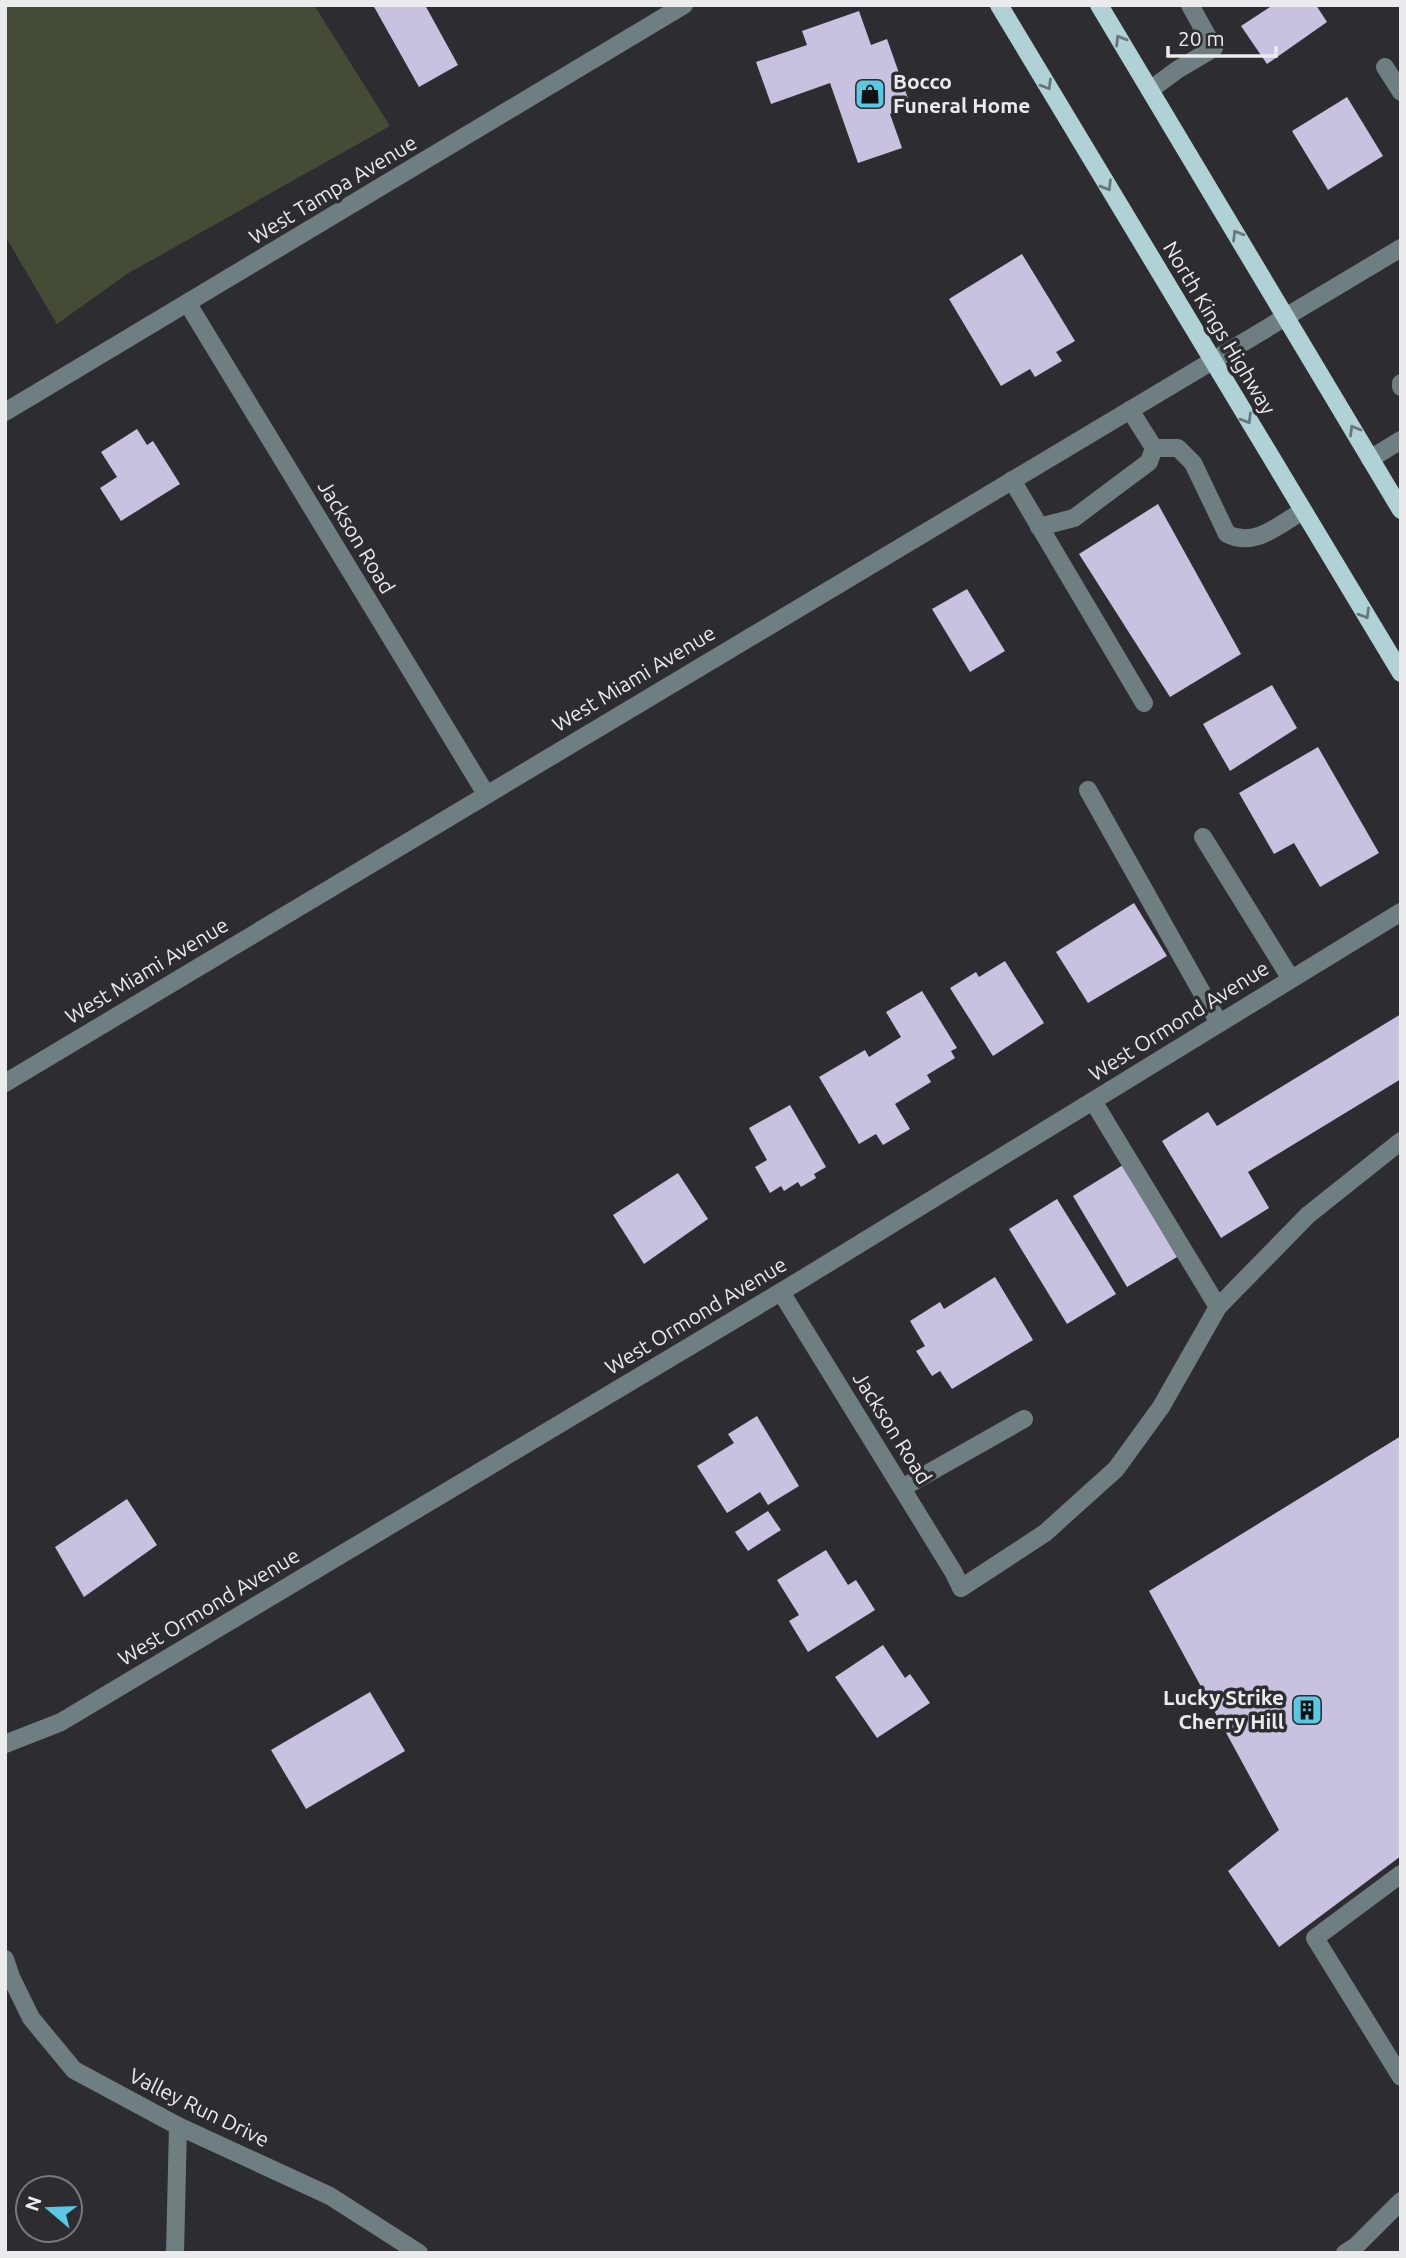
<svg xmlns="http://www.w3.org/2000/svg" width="1406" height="2258" viewBox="0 0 1406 2258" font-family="Ubuntu,sans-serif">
<rect width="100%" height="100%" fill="#2d2d31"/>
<path fill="#454c35" d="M5,5h309l76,121 -263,148 -70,50 -52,-88z"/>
<g fill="#c9c1e0">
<path d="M373,5h52l33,60 -39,22z"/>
<path d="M1273,5h43l11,17 -60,42 -26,-38z"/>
<path d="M859,11l12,34 16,-6 24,68 -21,7 12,34 -44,15 -28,-80 -59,21 -15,-42 51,-17 -5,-14z"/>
<path d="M1347,97l36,59 -55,34 -36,-59z"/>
<path d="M1022,254l53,87 -19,11 6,9 -27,16 -5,-8 -29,17 -52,-87z"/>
<path d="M137,429l10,16 6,-4 27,43 -59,37 -21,-33 17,-11 -16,-25z"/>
<path d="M1158,504l83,150 -71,43 -91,-143z"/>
<path d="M967,589l38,62 -35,21 -38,-63z"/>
<path d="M1272,685l25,43 -67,43 -27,-47z"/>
<path d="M1318,747l61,106 -59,34 -26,-44 -20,11 -35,-61z"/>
<path d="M1134,903l33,53 -79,47 -32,-51z"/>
<path d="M1005,961l39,62 -51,33 -43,-68 26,-16 3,5z"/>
<path d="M922,991l35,57 -6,3 4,7 -28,17 4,7 -36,22 15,25 -27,16 -7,-11 -17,10 -40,-67 46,-27 4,7 32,-20 -15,-25z"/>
<path d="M1401,1014v65l-153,93 21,36 -48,30 -59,-97 46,-29 9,14z"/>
<path d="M790,1105l36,62 -12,7 2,4 -15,9 -3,-5 -14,9 -3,-5 -11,7 -15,-26 12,-7 -18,-32z"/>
<path d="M1123,1165l54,92 -50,30 -54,-91z"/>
<path d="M678,1173l30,46 -64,45 -31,-49z"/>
<path d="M1057,1199l59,95 -49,30 -58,-95z"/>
<path d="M995,1277l38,63 -81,49 -12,-18 -8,5 -16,-25 9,-5 -15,-25 30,-19 4,7z"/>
<path d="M757,1416l42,70 -31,19 -8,-13 -33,21 -30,-47 37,-23 -6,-9z"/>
<path d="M1401,1436v420l-122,91 -51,-76 51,-41 -130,-239z"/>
<path d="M127,1499l30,46 -73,52 -29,-50z"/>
<path d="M768,1511l13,19 -33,21 -13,-19z"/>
<path d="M826,1550l22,35 8,-5 19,30 -67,42 -19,-31 10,-6 -22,-35z"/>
<path d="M883,1645l22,33 5,-4 20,29 -53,35 -42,-61z"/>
<path d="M370,1692l35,59 -99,58 -35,-59z"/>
</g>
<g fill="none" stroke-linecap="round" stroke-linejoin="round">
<g stroke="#6f7f81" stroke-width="18">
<path d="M1385,67l16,25"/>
<path d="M1150,90l27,-20 37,-22 -24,-43"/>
<path d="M188,304l298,490"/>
<path d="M1401,383v4"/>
<path d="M5,412l679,-407"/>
<path d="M1154,448h24l15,15 34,71c28,14 51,-9 76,-23"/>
<path d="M1370,459l31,-19"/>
<path d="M1012,480l132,223"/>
<path d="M1039,527l35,-9 75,-56 5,-14 -24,-38"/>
<path d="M1088,790l131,233"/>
<path d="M1203,837l88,142"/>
<path d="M5,1083l1396,-835"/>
<path d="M1093,1101l125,206 90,-92 93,-74"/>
<path d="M781,1292l173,281 7,15 84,-55 71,-64 45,-62 57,-100"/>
<path d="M902,1488l122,-69"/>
<path d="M5,1744l56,-22 738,-441 602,-369"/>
<path d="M1401,1874l-86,64 86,139"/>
<path d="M5,1959l6,18 20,41 43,52 104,56 152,70 89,57"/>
<path d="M175,2253l3,-127"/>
<path d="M1345,2253l11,-7 45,-45"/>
</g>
<g stroke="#b0d2d6" stroke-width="18">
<path d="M999,5l402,668"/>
<path d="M1099,5l302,505"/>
</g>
</g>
<defs><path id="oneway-chevron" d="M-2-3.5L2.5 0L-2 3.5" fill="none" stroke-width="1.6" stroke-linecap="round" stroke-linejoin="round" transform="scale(1.75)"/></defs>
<g stroke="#68777b">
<use href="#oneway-chevron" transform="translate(1120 40) rotate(-121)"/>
<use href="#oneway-chevron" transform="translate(1047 85) rotate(59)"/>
<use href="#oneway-chevron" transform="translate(1107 186) rotate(59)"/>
<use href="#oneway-chevron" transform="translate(1237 235) rotate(-121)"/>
<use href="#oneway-chevron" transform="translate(1247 419) rotate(59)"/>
<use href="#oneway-chevron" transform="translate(1354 430) rotate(-120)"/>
<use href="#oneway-chevron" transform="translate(1365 614) rotate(59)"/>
</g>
<defs>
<g id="shop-square" transform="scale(1.575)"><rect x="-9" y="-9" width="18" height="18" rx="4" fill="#59c8e5" stroke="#2d2d31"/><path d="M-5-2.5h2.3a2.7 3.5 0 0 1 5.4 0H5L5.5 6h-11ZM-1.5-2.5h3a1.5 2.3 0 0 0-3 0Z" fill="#111"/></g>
<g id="building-square" transform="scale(1.575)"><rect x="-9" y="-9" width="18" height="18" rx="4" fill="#59c8e5" stroke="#2d2d31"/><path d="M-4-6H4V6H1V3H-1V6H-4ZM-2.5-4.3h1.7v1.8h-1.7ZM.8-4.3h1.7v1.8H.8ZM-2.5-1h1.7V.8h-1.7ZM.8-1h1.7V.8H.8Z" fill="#111"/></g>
</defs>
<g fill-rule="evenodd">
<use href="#shop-square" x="870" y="94"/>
<use href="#building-square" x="1307" y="1710"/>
</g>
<g text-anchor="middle" stroke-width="7" stroke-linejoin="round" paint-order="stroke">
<g font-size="21" font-weight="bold" fill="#ebebee" stroke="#2d2d31" text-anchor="start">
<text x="893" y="89">Bocco<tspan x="893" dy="24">Funeral Home</tspan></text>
<text x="1284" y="1705" text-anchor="end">Lucky Strike<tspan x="1284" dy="24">Cherry Hill</tspan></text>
</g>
<g font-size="21" fill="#ebebee" stroke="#2d2d31">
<text transform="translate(333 190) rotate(-31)" y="7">West Tampa Avenue</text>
<text transform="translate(1219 328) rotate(59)" y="7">North Kings Highway</text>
<text transform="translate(356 537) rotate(59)" y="7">Jackson Road</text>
<text transform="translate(634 679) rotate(-31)" y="7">West Miami Avenue</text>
<text transform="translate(147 971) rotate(-31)" y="7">West Miami Avenue</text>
<text transform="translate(1179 1021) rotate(-32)" y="7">West Ormond Avenue</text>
<text transform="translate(696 1316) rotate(-31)" y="7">West Ormond Avenue</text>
<text transform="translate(892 1428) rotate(58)" y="7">Jackson Road</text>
<text transform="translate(209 1607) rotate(-31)" y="7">West Ormond Avenue</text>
<text transform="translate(199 2108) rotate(26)" y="7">Valley Run Drive</text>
</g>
</g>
<rect width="1406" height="2258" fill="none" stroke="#ebebee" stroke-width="14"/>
<g transform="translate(49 2209) rotate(289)"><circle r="33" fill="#2d2d31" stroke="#79797d" stroke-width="2"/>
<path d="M0-5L12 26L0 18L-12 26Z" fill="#59c8e5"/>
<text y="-10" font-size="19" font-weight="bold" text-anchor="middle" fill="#ebebee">N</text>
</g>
<path d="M1168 46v10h108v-10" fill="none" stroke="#ebebee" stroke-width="3.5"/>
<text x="1178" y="46" font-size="21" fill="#ebebee" stroke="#2d2d31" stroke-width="5" paint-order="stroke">20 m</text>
</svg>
